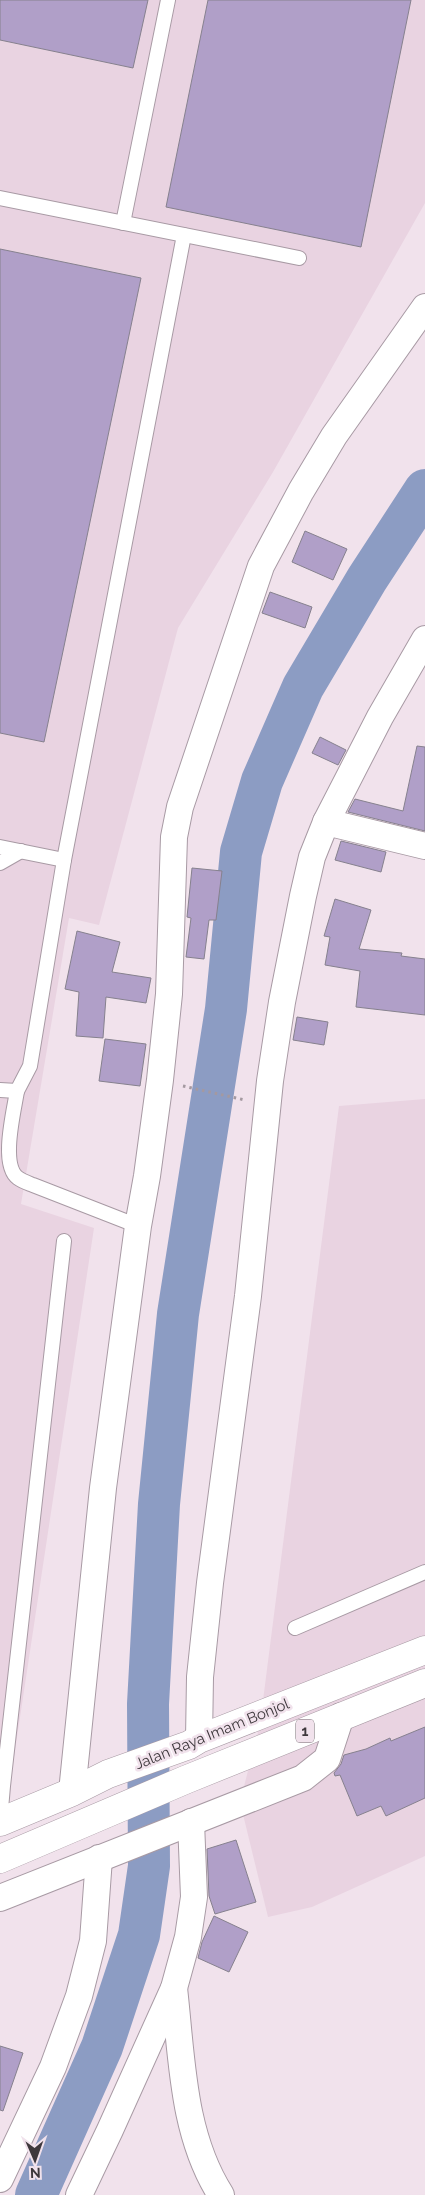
<svg xmlns="http://www.w3.org/2000/svg" width="425" height="2195" viewBox="0 0 425 2195" font-family="Raleway,sans-serif">
<rect width="100%" height="100%" fill="#f1e2ec"/>
<g fill="#e9d3e1">
<path d="M0,0h425v203l-152,269 -95,156 -79,297 -30,-7 -48,286 73,24 -88,582 -6,3z"/>
<path d="M425,1099v757l-113,51 -44,10 -28,-115 20,-78 79,-618z"/>
</g>
<g fill="none" stroke-linecap="round" stroke-linejoin="round">
<path stroke="#8c9cc3" stroke-width="42" d="M36,2195l66,-148 37,-112 10,-69 -1,-162 11,-200 19,-190 48,-305 15,-157 21,-71 41,-94 64,-108 58,-89"/>
</g>
<g fill="#b09fc8" stroke="#86818e">
<path d="M0,0h148l-15,68 -133,-28z"/>
<path d="M208,0h203l-50,247 -195,-40z"/>
<path d="M0,249l141,29 -97,464 -44,-9z"/>
<path d="M305,531l42,18 -14,31 -41,-18z"/>
<path d="M270,592l42,15 -7,21 -43,-15z"/>
<path d="M320,737l26,13 -8,15 -26,-12z"/>
<path d="M417,746l8,1v84l-77,-19 7,-13 48,12z"/>
<path d="M341,841l45,11 -5,20 -46,-12z"/>
<path d="M192,868l30,3 -6,49h-7l-5,39 -18,-2 5,-39 -4,-1z"/>
<path d="M335,899l36,11 -12,39 43,4 -1,3 24,3v56l-69,-8 4,-36 -35,-6 5,-28 -6,-1z"/>
<path d="M77,931l43,11 -8,30 39,6 -5,25 -40,-6 -3,41 -27,-2 3,-44 -14,-3z"/>
<path d="M297,1017l31,5 -4,23 -31,-5z"/>
<path d="M105,1039l41,5 -6,42 -41,-5z"/>
<path d="M425,1727v71l-39,18 -5,-10 -24,10 -17,-41 -5,1 -1,-3 7,-9 3,-9 22,-6 24,-11 1,3z"/>
<path d="M236,1840l20,62 -41,12 -6,-18 -2,-47z"/>
<path d="M214,1916l34,16 -19,40 -31,-14 4,-16z"/>
<path d="M0,2046l23,7 -20,58 -3,-1z"/>
</g>
<g fill="none" stroke-linecap="round" stroke-linejoin="round">
<g stroke="#a89aa4" stroke-width="16">
<g id="lane">
<path d="M0,198l299,60"/>
<path d="M123,223l45,-223"/>
<path d="M0,847l64,13"/>
<path d="M0,863l21,-12"/>
<path d="M0,1090l17,1 13,-25 34,-206 120,-625"/>
<path d="M17,1091c-3,20 -17,74 1,87 4,3 10,5 15,7l105,41"/>
<path d="M295,1628l130,-56"/>
<path d="M0,1821l3,-35 61,-545"/>
</g>
</g>
<g stroke="#a89aa4" stroke-width="28">
<g id="street">
<path d="M326,822l99,24"/>
<path d="M199,1739l1,-62 10,-94 38,-287 22,-215 12,-79 21,-106 9,-39 14,-35 54,-105 45,-78"/>
<path d="M72,1792l31,-304 35,-262 9,-50 13,-96 9,-86 5,-157 6,-30 81,-241 40,-75 33,-55 91,-129"/>
<path d="M0,1898l303,-120 24,-19 14,-43"/>
<path d="M174,1988c8,70 8,146 47,207"/>
<path d="M0,2179l53,-112 26,-71 14,-55 6,-83"/>
<path d="M79,2195l31,-65 64,-142 14,-51 6,-40 -3,-75"/>
</g>
</g>
<g stroke="#a89aa4" stroke-width="29">
<g id="highway">
<path d="M0,1822l72,-30 36,-18 81,-29 10,-6 226,-89"/>
<path d="M0,1859l185,-79 240,-97"/>
</g>
</g>
<path stroke="#a499a0" stroke-width="3" stroke-dasharray="2.5 4" stroke-linecap="butt" d="M183,1086l62,14"/>
<use href="#lane" stroke="#fff" stroke-width="14"/>
<use href="#street" stroke="#fff" stroke-width="26"/>
<use href="#highway" stroke="#fff" stroke-width="28"/>
</g>
<g text-anchor="middle" stroke-width="5" stroke-linejoin="round" paint-order="stroke">
<rect fill="#f1e2ec" stroke="#746b71" stroke-width="1" x="296" y="1719.5" width="18" height="23" rx="4"/>
<g font-size="14" font-weight="bold" fill="#3e383c">
<text x="305" y="1736">1</text>
</g>
<g font-size="15" fill="#3e383c" stroke="#f1e2ec">
<text transform="translate(212 1734) rotate(-22)" y="5">Jalan Raya Imam Bonjol</text>
</g>
</g>
<g transform="translate(35 2160) rotate(178)" stroke="#f1e2ec" stroke-width="4" paint-order="stroke">
<path d="M0-4L9 19L0 12L-9 19Z" fill="#3e383c"/>
<text y="-8" font-size="14" font-weight="bold" text-anchor="middle" fill="#3e383c">N</text>
</g>
</svg>
